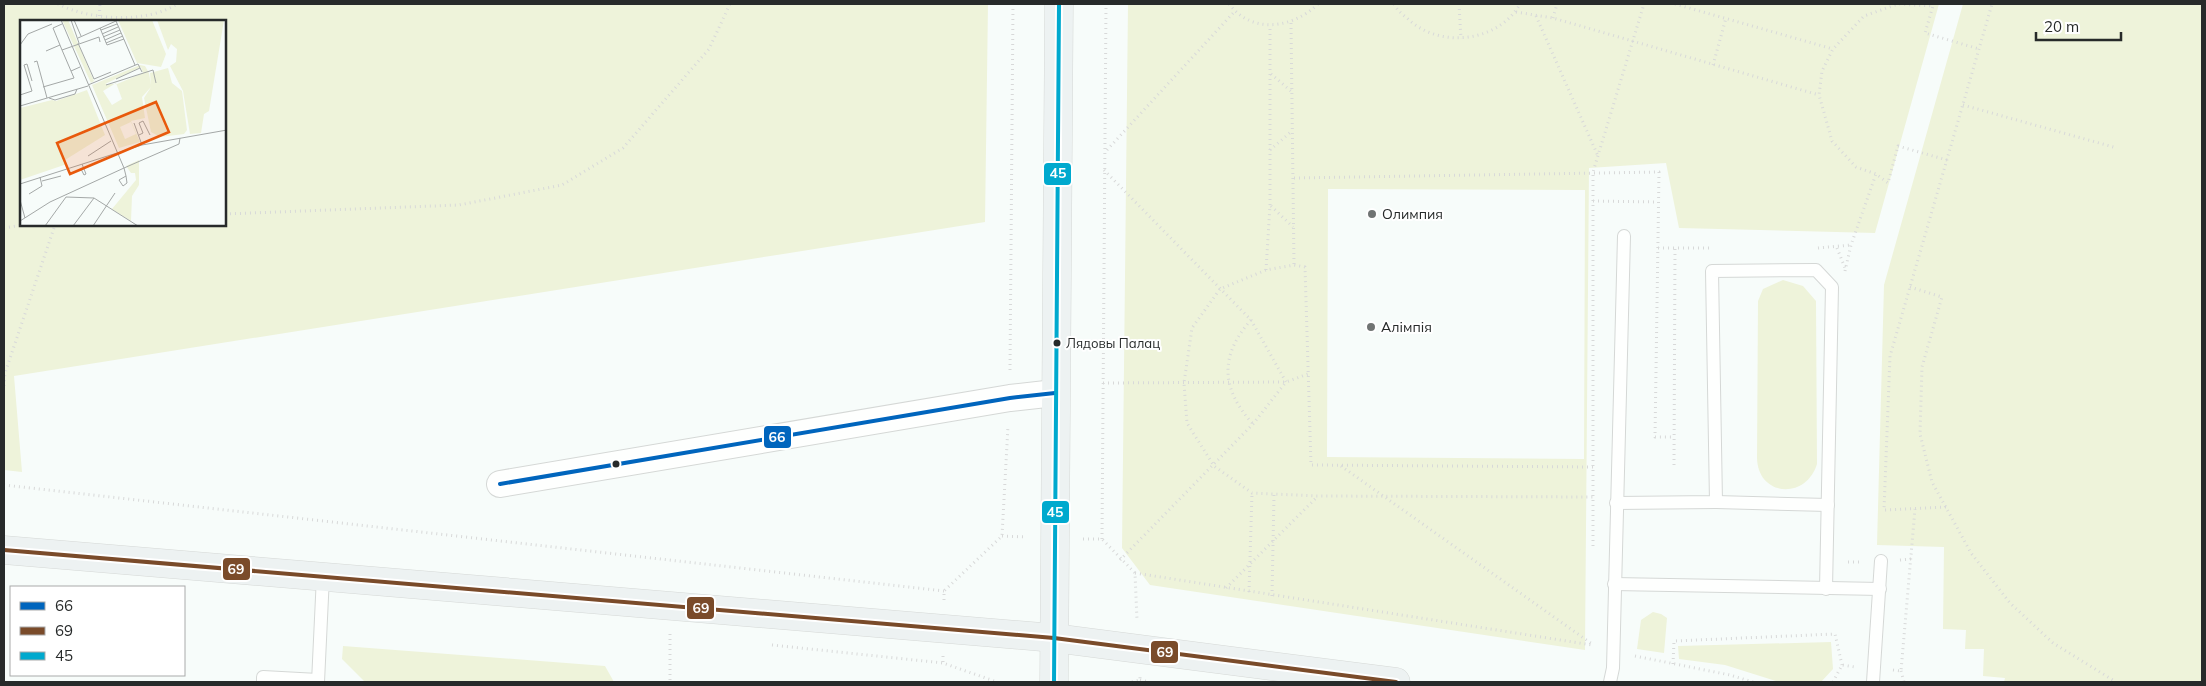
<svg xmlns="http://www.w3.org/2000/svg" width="2206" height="686" viewBox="0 0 2206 686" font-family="Mulish,sans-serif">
<rect width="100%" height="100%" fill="#f7fcfa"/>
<g fill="#eef3da" fill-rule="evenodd">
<path d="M4,4h984l-3,218 -971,154 8,96 -18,-2zM21,21h204v204h-204z"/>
<path d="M1128,4h811l-64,229 -196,-5 -13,-65 -77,5 -4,482 -435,-65 -28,-37zM1328,189l257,1 -1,269 -257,-2z"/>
<path d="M1963,4h239v678h-198l1,-4 -22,-2 1,-27h-19l1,-19 -23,-1 1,-82 -67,-2 7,-260z"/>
<path d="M1783,280l20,6 13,15 1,163c-11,36 -59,33 -60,-6l1,-157 5,-12z"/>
<path d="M1653,612l8,2 6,4 -3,35 -27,-4 4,-29z"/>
<path d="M1831,642l2,27 -12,13h-42l-54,-17 -46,-6 -1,-13z"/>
<path d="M343,646l262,20 9,16h-249l-23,-23z"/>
</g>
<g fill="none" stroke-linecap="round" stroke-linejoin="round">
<g stroke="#d5d8d6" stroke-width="14">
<g id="service">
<path d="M1716,502l112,3"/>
<path d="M1616,503l100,-1 -4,-231 104,-1 16,17 -6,302"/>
<path d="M1614,584l266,5"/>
<path d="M263,682v-5l55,3"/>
<path d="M318,682l5,-106"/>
<path d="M1610,682l3,-14 11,-432"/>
<path d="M1873,682l8,-121"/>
</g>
</g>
<g stroke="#d5d8d6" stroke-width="28">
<path id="minor" d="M500,484l510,-86 45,-5"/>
</g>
<g stroke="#d5d8d6" stroke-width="29">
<g id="secondary">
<path d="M4,550l1050,88 342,44"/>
<path d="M1054,682l5,-678"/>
</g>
</g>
<g stroke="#d8d9d9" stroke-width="3" stroke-dasharray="1 4" stroke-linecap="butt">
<path d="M58,4c31,16 88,20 119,0"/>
<path d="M1229,4c24,31 64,24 89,0"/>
<path d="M1394,4c3,6 8,10 13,14 31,31 91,25 113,-14"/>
<path d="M1459,4l2,35"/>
<path d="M1675,4l158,45"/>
<path d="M1516,12l37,6 266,77"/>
<path d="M1536,16l62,140"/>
<path d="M1553,18l4,-14"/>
<path d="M99,21l1,-17"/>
<path d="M1291,23l3,242"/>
<path d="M1713,65l13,-47"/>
<path d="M1271,74l21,18"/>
<path d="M1963,105l154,43"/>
<path d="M1107,150l128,-139"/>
<path d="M1270,150l22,-19"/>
<path d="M1947,160l-49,-14 -10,37 -12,-9 -20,-7 -24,-26 -13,-46 3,-24 11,-22 31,-33 34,-12 35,2 -8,27 54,16"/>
<path d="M1104,170l147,150 35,62"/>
<path d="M1294,178l365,-6 -4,265h19"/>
<path d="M1593,201l65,1"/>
<path d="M1271,206l22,21"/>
<path d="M225,214l234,-9 103,-20 61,-37 86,-99 21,-45"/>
<path d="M4,228l18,-3"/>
<path d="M1658,248h51"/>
<path d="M1818,248l33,-3"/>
<path d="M1837,248l8,20"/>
<path d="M1266,270l4,-65v-179"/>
<path d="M1845,271l6,-26 25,-71"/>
<path d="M1910,287l32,10 -20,70 -2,67 12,48 39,71 39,50 43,40 63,39"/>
<path d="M1251,320c-32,36 -30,69 2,104"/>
<path d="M1010,370l3,-366"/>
<path d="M1103,383l183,-1 22,-8"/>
<path d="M4,386l1,-13 50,-148"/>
<path d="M1674,465l1,-216"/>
<path d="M1341,466l251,178"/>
<path d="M1593,467l-282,-2 -6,-198 -11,-2 -28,5 -46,19 -28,39 -8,55 3,40 27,43 38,27 65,3 276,1"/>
<path d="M4,485l940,106"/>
<path d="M1946,507l-62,3 6,-154 102,-352"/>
<path d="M1002,536l25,1"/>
<path d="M1083,539h19l33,34 2,47"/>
<path d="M1102,539l4,-535"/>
<path d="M1593,546v-374l51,-168"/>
<path d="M1120,560l133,-136 33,-42"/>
<path d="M1900,560l11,-1"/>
<path d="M1848,562h13"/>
<path d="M1135,573l457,72"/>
<path d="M1226,588l91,-91"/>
<path d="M1249,592l3,-99"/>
<path d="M1272,596l2,-101"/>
<path d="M944,600v-9l58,-55 6,-110"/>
<path d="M670,634v48"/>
<path d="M772,645l171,18"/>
<path d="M943,656v7l54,19"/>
<path d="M1635,656l95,19 23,7"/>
<path d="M1673,664l1,-23 161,-7 7,31"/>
<path d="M1893,670l8,1 14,-162"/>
<path d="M1901,671l3,11"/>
<path d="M1140,680l9,2"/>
<path d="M1132,682l8,-2v-4"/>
<path d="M1833,682l9,-17 13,2"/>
</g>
<use href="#service" stroke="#fefffe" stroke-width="12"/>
<use href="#minor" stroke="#fefffe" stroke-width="26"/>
<use href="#secondary" stroke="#edf2f2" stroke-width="28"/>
<g stroke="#fff" stroke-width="8">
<path id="bus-1" d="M500,484l510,-86 45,-5"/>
</g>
<g stroke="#fff" stroke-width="8">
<path id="bus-2" d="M4,550l1050,88 342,44"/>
</g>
<g stroke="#fff" stroke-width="8">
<path id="bus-3" d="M1054,682l5,-678"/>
</g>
<use href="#bus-1" stroke="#0065bd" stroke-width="4"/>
<use href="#bus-2" stroke="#7a4b2a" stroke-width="4"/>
<use href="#bus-3" stroke="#00a9ce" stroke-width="4"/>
</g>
<g fill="#707473" stroke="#fff" stroke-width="2">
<circle cx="1372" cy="214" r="5"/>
<circle cx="1371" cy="327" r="5"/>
</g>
<g fill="#272a2a" stroke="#fff" stroke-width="2">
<circle cx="1057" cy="343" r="4.5"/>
<circle cx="616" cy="464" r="4.5"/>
</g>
<g text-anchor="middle" stroke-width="4" stroke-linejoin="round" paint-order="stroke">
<g font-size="13" fill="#272a2a" stroke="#fff" text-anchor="start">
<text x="1066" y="348">Лядовы Палац</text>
</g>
<g font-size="14" fill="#272a2a" stroke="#fff" text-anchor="start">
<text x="1382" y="219">Олимпия</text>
<text x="1381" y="332">Алімпія</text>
</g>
</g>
<g transform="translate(20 20)">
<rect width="206" height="206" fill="#f7fcfa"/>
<path d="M42,0h6l26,61 -3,2zM98,0h34l14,34 -5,13 -24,-4zM137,0h67l-15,91 -5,3 -3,19 -11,1 -7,-43 -13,-25 6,-4 1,-13 -6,-5 -3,6zM120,45l5,1 4,7 2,12 -1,-12 18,-5 4,15 10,8 5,39 -3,4 -24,3 -9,-5 -7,-34 7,-11 -9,10 3,21 -14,3 9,21 -21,6 -27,-63zM121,47l2,6 -26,11h-12zM96,63l6,16 -10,6 -9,-14zM111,102l5,12 -11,5 -5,-12zM67,70l18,45 -40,25 2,4 -47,16v-72l32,-8 4,1zM119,140v25l-7,11 -1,25 -19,-12 24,-29 -1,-7h-4l-5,-7z" fill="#eef3da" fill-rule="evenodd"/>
<path fill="none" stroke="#a4a8a7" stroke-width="1" d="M51,0l8,23M54,0l7,16M42,4l-9,4 9,22M80,8l7,17 17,-6M81,10l16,-6M82,14l16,-7M83,17l17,-7M58,18l38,-17 19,44M85,20l16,-7M58,23l16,36 17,-7M86,23l17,-7M0,25l8,-11 24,-10M26,31l14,-6M14,42l3,-1 10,37M60,47l-9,4 -9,-21 37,-13 1,5M96,59l24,-11M68,65l50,-21 4,8M86,65l47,-15 3,13M23,67l31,-9 -3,-7M0,75l12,-4 -8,-26 3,-1 5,17M29,78l6,2 20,-6 2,-5M0,86l68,-20M114,103l8,22M119,115l4,-2 -4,-10 4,-2 7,14M68,136l23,-15M62,144l4,10 -2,1 -3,-6 3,-1M106,156l1,7 -4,3 -4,-6 7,-4 -2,-8 55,-24 1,-6M22,161l19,-5M0,164l122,-39 85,-15M9,174l13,-8 -2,-9M46,177l28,1 44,28M0,180l5,18M0,201l30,-19 74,-34 -63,-148M25,206l21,-29M53,206l21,-28M73,206l22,-33"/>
<path fill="#e8590c" fill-opacity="0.15" stroke="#e8590c" stroke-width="2.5" d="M136,82l13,30 -99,42 -13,-31z"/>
<rect width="206" height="206" fill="none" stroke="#272a2a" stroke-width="2.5"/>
</g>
<g stroke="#fff" stroke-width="2">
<rect x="1043" y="162" width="29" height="24" rx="5" fill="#00a9ce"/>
<rect x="763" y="425" width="29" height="24" rx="5" fill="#0065bd"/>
<rect x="1041" y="500" width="29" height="24" rx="5" fill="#00a9ce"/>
<rect x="222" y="557" width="29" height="24" rx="5" fill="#7a4b2a"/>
<rect x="686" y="596" width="29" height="24" rx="5" fill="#7a4b2a"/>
<rect x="1150" y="640" width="29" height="24" rx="5" fill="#7a4b2a"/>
</g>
<g font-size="14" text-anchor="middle" font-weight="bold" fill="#fff">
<text x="1058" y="178">45</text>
<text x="777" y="442">66</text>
<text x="1055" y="517">45</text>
<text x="236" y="574">69</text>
<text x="701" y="613">69</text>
<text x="1165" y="657">69</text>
</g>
<rect width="2206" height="686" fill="none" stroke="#272a2a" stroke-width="10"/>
<rect x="10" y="586" width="175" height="90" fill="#ffffff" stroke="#a9aaaa"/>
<rect x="20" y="602" width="25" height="8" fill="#0065bd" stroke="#a9aaaa"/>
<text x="55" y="611" font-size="15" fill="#272a2a">66</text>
<rect x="20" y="627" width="25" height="8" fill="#7a4b2a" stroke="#a9aaaa"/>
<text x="55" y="636" font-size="15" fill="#272a2a">69</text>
<rect x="20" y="652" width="25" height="8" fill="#00a9ce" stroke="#a9aaaa"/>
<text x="55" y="661" font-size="15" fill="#272a2a">45</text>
<path d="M2036 32v8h85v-8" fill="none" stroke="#272a2a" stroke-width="2.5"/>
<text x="2044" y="32" font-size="15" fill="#272a2a" stroke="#ffffff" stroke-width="4" paint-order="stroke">20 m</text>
</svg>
